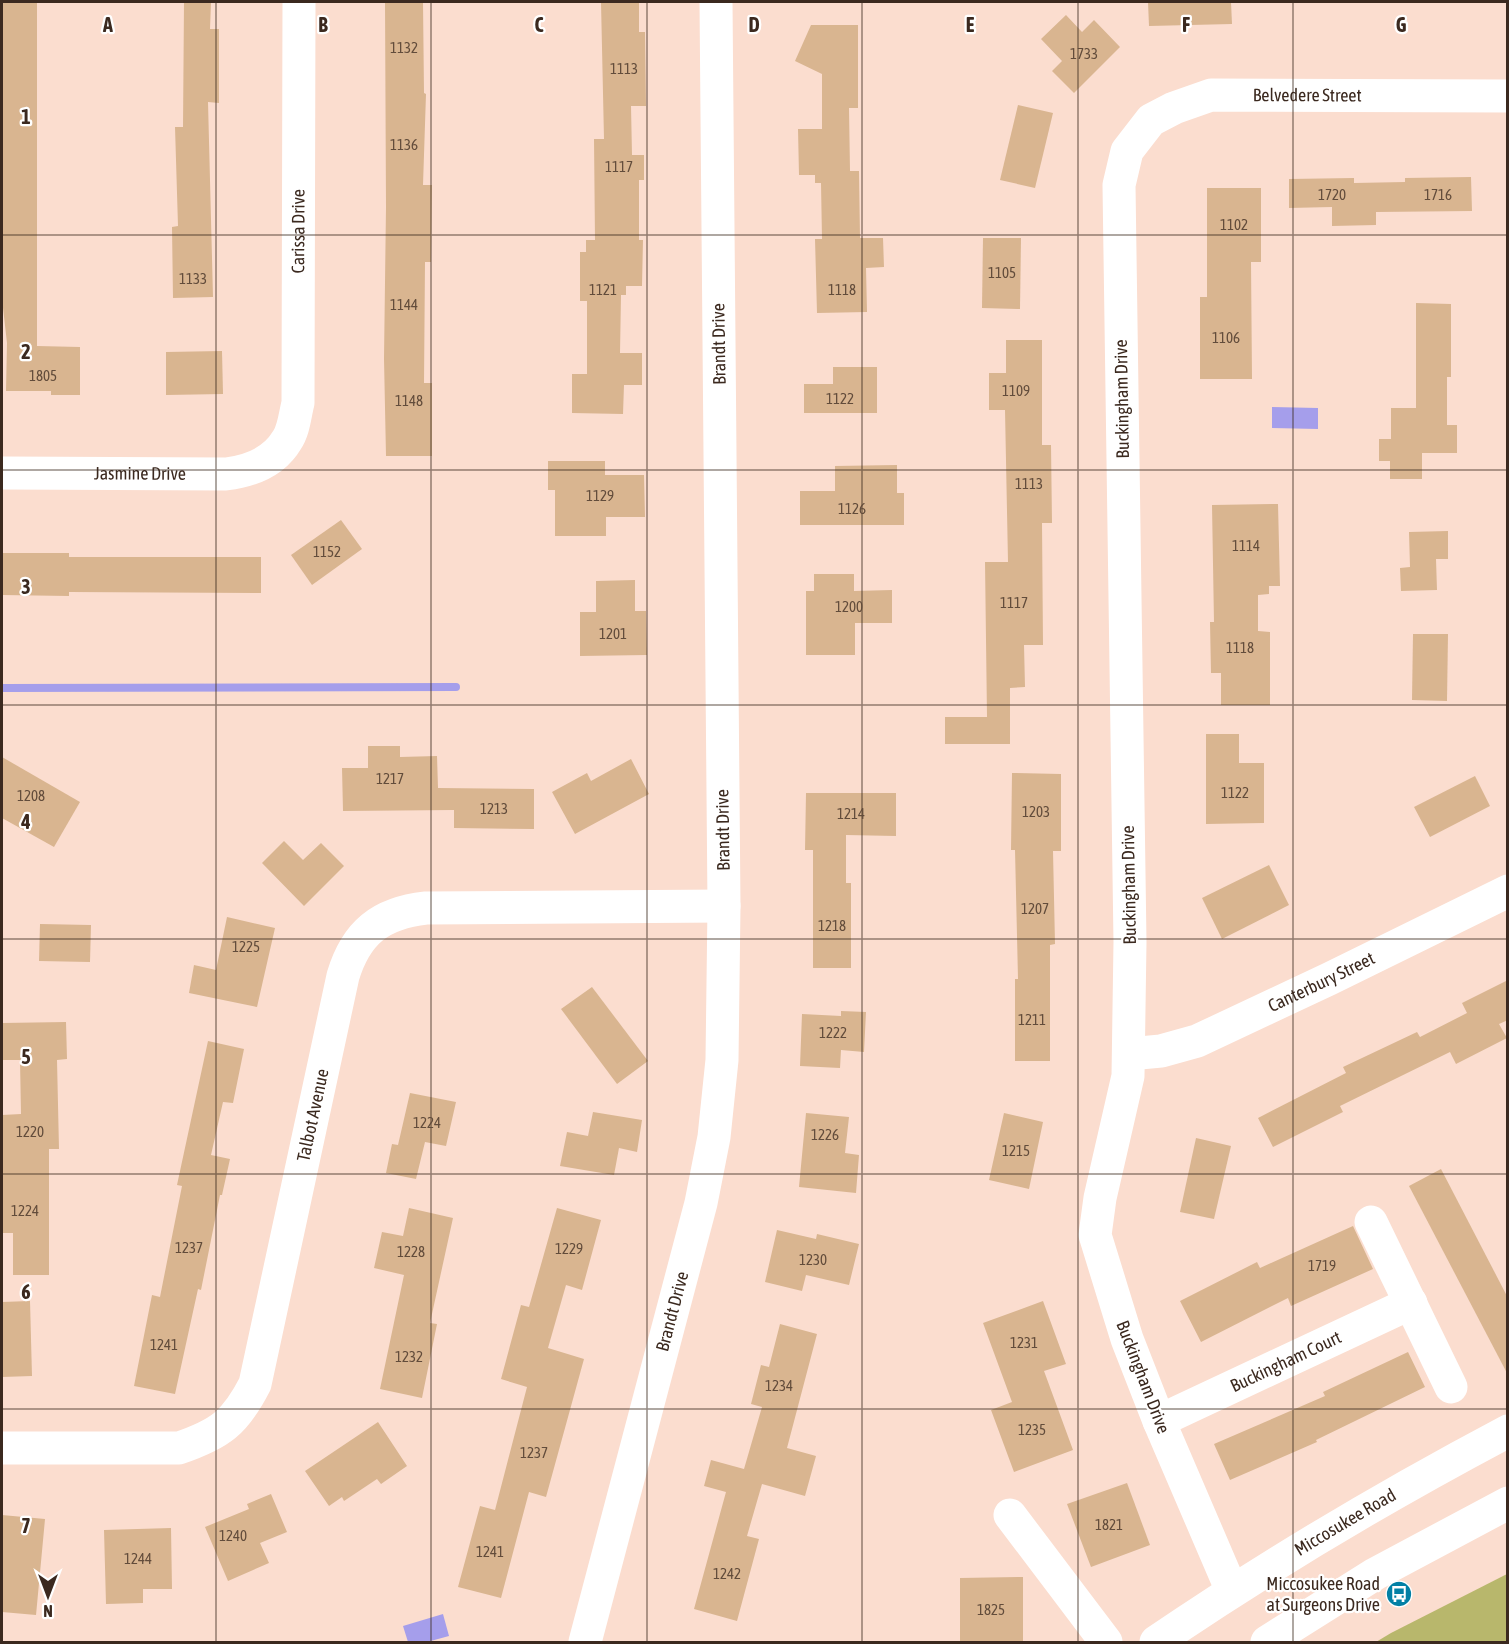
<svg xmlns="http://www.w3.org/2000/svg" width="1509" height="1644" viewBox="0 0 1509 1644" font-family="'Asap Condensed',sans-serif">
<rect width="100%" height="100%" fill="#fbddcf"/>
<path fill="#b8b76c" d="M1507,1574v68h-131l15,-9z"/>
<g fill="#a59eeb">
<path d="M1272,407l46,1v21l-46,-1z"/>
<path d="M443,1614l6,22 -22,6h-19l-5,-16z"/>
</g>
<g fill="none" stroke-linecap="round" stroke-linejoin="round">
<path stroke="#a59eeb" stroke-width="8" d="M2,688l454,-1"/>
</g>
<g fill="#d9b590">
<path d="M2,2h35v344l43,1v48h-29v-4h-45l1,-48 -5,-44z"/>
<path d="M184,2h27l-1,27h9v74l-11,-1 5,195 -40,1 -1,-71 6,-1 -3,-99h8z"/>
<path d="M385,2h38l1,91 2,1 -3,91h9l-1,77h-6l-1,121h8v73h-46l-2,-97 2,-152z"/>
<path d="M601,2h38v30h6l1,74h-15l1,49h12v25h-5v60h4l-1,46h-16v9h-5l-1,58h22v32h-18l-1,29 -51,-1v-39h15v-73h-7v-49h6v-12h9l-1,-101h10z"/>
<path d="M1148,2h83l1,22 -83,2z"/>
<path d="M1066,15l16,17 12,-12 26,27 -46,46 -22,-22 10,-10 -21,-22z"/>
<path d="M811,25h47v83h-9l1,63h9l1,67h23l1,29 -18,1 1,44 -50,1 -2,-74h7l-1,-56h-6v-8h-16l-1,-46h24v-55l-27,-13z"/>
<path d="M1018,105l35,8 -18,75 -35,-8z"/>
<path d="M1471,177l1,34 -96,1v13l-44,1v-19l-43,1v-29l65,-1v5l51,-1v-4z"/>
<path d="M1207,188h54v74h-10l1,117h-52v-82h7z"/>
<path d="M983,238h38l-1,71 -38,-1z"/>
<path d="M1416,303l35,1v73h-4v48h10v28h-35v26h-32v-18h-11v-22h12v-31h25z"/>
<path d="M1006,340h36v105h9l1,78h-10l1,122h-19l1,42 -15,1v56h-65v-27h42l-2,-155h23l-3,-152h-16v-37h17z"/>
<path d="M222,351l1,43 -57,1v-43z"/>
<path d="M833,367h44v46h-73v-29h29z"/>
<path d="M548,461h57v14h39l1,42h-39v19h-51v-46h-7z"/>
<path d="M897,465v28h7v32h-104v-34h35v-25z"/>
<path d="M1278,504l2,82h-11v8l-11,1v36l12,1v73h-49v-32h-10l-1,-51h4l-2,-117z"/>
<path d="M341,520l21,29 -50,36 -21,-30z"/>
<path d="M1448,531v28h-12l1,31 -36,1 -1,-23 10,-1 -1,-35z"/>
<path d="M2,553h67v4h192v36l-192,-1v4l-67,-1z"/>
<path d="M814,574h40v17l38,-1v33h-37v32h-49v-64h8z"/>
<path d="M635,580v31h11l1,44 -67,1v-44h16v-31z"/>
<path d="M1413,634h35l-1,67 -35,-1z"/>
<path d="M1206,734h33v29h25v60l-58,1z"/>
<path d="M368,746h32v11l37,-1 1,32 96,1v40l-80,-1v-18l-111,1 -1,-43h26z"/>
<path d="M2,757l78,45 -26,45 -52,-29z"/>
<path d="M631,759l18,35 -74,40 -23,-42 35,-19 4,8z"/>
<path d="M1012,773l49,1v77h-8l2,93 -5,1v116h-35v-82h3l-3,-129h-4z"/>
<path d="M1475,776l15,30 -60,31 -16,-30z"/>
<path d="M806,793h90v43l-50,-1v48h5v85h-38v-118h-8z"/>
<path d="M284,841l19,19 18,-17 23,23 -40,40 -42,-43z"/>
<path d="M1269,865l20,40 -67,34 -20,-41z"/>
<path d="M227,917l48,11 -18,79 -68,-14 5,-28 22,5z"/>
<path d="M40,924l51,1 -1,37 -51,-1z"/>
<path d="M1508,980v40l-9,4 8,14 -51,26 -6,-12 -110,54 3,6 -70,35 -15,-29 88,-45 -3,-6 74,-35 3,5 47,-24 -5,-10z"/>
<path d="M592,987l56,74 -31,23 -56,-75z"/>
<path d="M841,1011l25,1 -2,40 -23,-2 -1,18 -40,-2 2,-52 39,2z"/>
<path d="M66,1022l1,37 -10,1 2,89h-10v126h-36v-42h-11v-118l19,-1 -1,-54h-18v-37z"/>
<path d="M208,1041l36,8 -11,54 -10,-1 -12,53 19,4 -8,36h-2l-19,95 -3,-1 -23,105 -41,-8 18,-91 8,2 22,-111 -5,-1z"/>
<path d="M410,1093l46,9 -10,44 -21,-4 -9,37 -30,-6 6,-29 6,1z"/>
<path d="M593,1112l49,8 -5,32 -18,-4 -5,27 -54,-9 7,-34 21,4z"/>
<path d="M806,1113l43,4 -4,36 14,2 -3,38 -57,-6z"/>
<path d="M1004,1113l39,9 -14,67 -40,-9z"/>
<path d="M1196,1138l35,8 -17,73 -34,-7z"/>
<path d="M1441,1169l67,129v77l-99,-189z"/>
<path d="M409,1208l44,10 -23,105 7,1 -15,74 -42,-9 24,-114 -30,-7 8,-36 21,4z"/>
<path d="M557,1208l44,12 -19,70 -16,-5 -18,63 36,11 -38,138 -17,-5 -28,106 -43,-11 22,-81 15,4 32,-123 -26,-8 20,-74 8,2z"/>
<path d="M1353,1226l20,43 -82,37 -3,-8 -87,44 -21,-41 77,-39 3,6z"/>
<path d="M777,1230l39,9 1,-5 42,10 -10,41 -43,-10 -4,16 -37,-9z"/>
<path d="M30,1301l2,75 -30,1v-75z"/>
<path d="M1043,1301l23,63 -22,7 29,79 -59,22 -23,-62 21,-8 -29,-79z"/>
<path d="M780,1324l37,10 -30,114 29,8 -11,40 -43,-12 -15,52 12,3 -22,82 -43,-12 32,-117 -22,-6 7,-26 33,9 18,-62 -11,-3 10,-39 8,2z"/>
<path d="M1408,1352l17,35 -109,53 1,2 -87,38 -16,-36 111,-48 -2,-4z"/>
<path d="M378,1422l29,44 -26,18 -4,-5 -33,22 -2,-4 -13,9 -24,-35z"/>
<path d="M1127,1483l23,62 -59,22 -24,-63z"/>
<path d="M271,1494l16,38 -27,11 9,20 -41,18 -23,-54 44,-18 -2,-5z"/>
<path d="M2,1515l43,4 -9,96 -34,-3z"/>
<path d="M171,1528l1,61h-29v14l-37,1 -2,-74z"/>
<path d="M1023,1577v65h-63v-64z"/>
</g>
<g fill="none" stroke-linecap="round" stroke-linejoin="round">
<g stroke="#fff" stroke-width="33">
<path id="s1" d="M2,473l224,1c24,-3 48,-12 61,-34 7,-10 8,-26 11,-37l1,-401"/>
<path id="s2" d="M1129,1054l32,-3 36,-10 132,-62 179,-88"/>
<path d="M1371,1222l80,165"/>
<path id="s3" d="M1159,1421l252,-118"/>
<path id="s4" d="M2,1448h177c41,-14 56,-25 76,-64l88,-408c13,-43 37,-63 83,-68l298,-2"/>
<path d="M1010,1515l96,127"/>
<path id="s5" d="M1232,1591l-73,-170 -32,-82 -32,-104 5,-37 28,-122 2,-134 -11,-757 8,-34 24,-31 23,-12 37,-13 297,1"/>
<path id="s6" d="M585,1642l116,-439 13,-66 8,-77 2,-154 -8,-904"/>
<path id="s7" d="M1156,1642c113,-77 231,-147 352,-211"/>
<path d="M1267,1642l108,-68 133,-71"/>
</g>
</g>
<path fill="none" stroke="#3b291f" stroke-width="1.5" stroke-opacity="0.55" d="M216,2v1640M431,2v1640M647,2v1640M862,2v1640M1078,2v1640M1293,2v1640M2,235h1506M2,470h1506M2,705h1506M2,939h1506M2,1174h1506M2,1409h1506"/>
<defs>
<g id="bus-disc" transform="scale(1.35)"><circle r="9.5" fill="#0380a5" stroke="#fff"/><path d="M-5-6H5V4H4V6H2V4H-2V6H-4V4H-5ZM-3.5-4V0h7V-4ZM-3.5 1.2v1.5H-2V1.2ZM2 1.2v1.5H3.5V1.2Z" fill="#fff"/></g>
</defs>
<g fill-rule="evenodd">
<use href="#bus-disc" x="1399" y="1594"/>
</g>
<g text-anchor="middle" stroke-width="4.5" stroke-linejoin="round" paint-order="stroke">
<g font-size="15" fill="#624c3b">
<text x="404" y="53">1132</text>
<text x="1084" y="59">1733</text>
<text x="624" y="74">1113</text>
<text x="404" y="150">1136</text>
<text x="619" y="172">1117</text>
<text x="1332" y="200">1720</text>
<text x="1438" y="200">1716</text>
<text x="1234" y="230">1102</text>
<text x="1002" y="278">1105</text>
<text x="193" y="284">1133</text>
<text x="603" y="295">1121</text>
<text x="842" y="295">1118</text>
<text x="404" y="310">1144</text>
<text x="1226" y="343">1106</text>
<text x="43" y="381">1805</text>
<text x="1016" y="396">1109</text>
<text x="840" y="404">1122</text>
<text x="409" y="406">1148</text>
<text x="1029" y="489">1113</text>
<text x="600" y="501">1129</text>
<text x="852" y="514">1126</text>
<text x="1246" y="551">1114</text>
<text x="327" y="557">1152</text>
<text x="1014" y="608">1117</text>
<text x="849" y="612">1200</text>
<text x="613" y="639">1201</text>
<text x="1240" y="653">1118</text>
<text x="390" y="784">1217</text>
<text x="1235" y="798">1122</text>
<text x="31" y="801">1208</text>
<text x="494" y="814">1213</text>
<text x="1036" y="817">1203</text>
<text x="851" y="819">1214</text>
<text x="1035" y="914">1207</text>
<text x="832" y="931">1218</text>
<text x="246" y="952">1225</text>
<text x="1032" y="1025">1211</text>
<text x="833" y="1038">1222</text>
<text x="427" y="1128">1224</text>
<text x="30" y="1137">1220</text>
<text x="825" y="1140">1226</text>
<text x="1016" y="1156">1215</text>
<text x="25" y="1216">1224</text>
<text x="189" y="1253">1237</text>
<text x="569" y="1254">1229</text>
<text x="411" y="1257">1228</text>
<text x="813" y="1265">1230</text>
<text x="1322" y="1271">1719</text>
<text x="1024" y="1348">1231</text>
<text x="164" y="1350">1241</text>
<text x="409" y="1362">1232</text>
<text x="779" y="1391">1234</text>
<text x="1032" y="1435">1235</text>
<text x="534" y="1458">1237</text>
<text x="1109" y="1530">1821</text>
<text x="233" y="1541">1240</text>
<text x="490" y="1557">1241</text>
<text x="138" y="1564">1244</text>
<text x="727" y="1579">1242</text>
<text x="991" y="1615">1825</text>
</g>
<g font-size="18" fill="#3b291f" stroke="#fff">
<text dy="6" stroke="none"><textPath href="#s5" startOffset="1671">Belvedere Street</textPath></text>
<text dy="6" stroke="none"><textPath href="#s1" startOffset="507">Carissa Drive</textPath></text>
<text transform="translate(719 344) rotate(-91)" y="6">Brandt Drive</text>
<text transform="translate(1122 399) rotate(-91)" y="6">Buckingham Drive</text>
<text dy="6" stroke="none"><textPath href="#s1" startOffset="138">Jasmine Drive</textPath></text>
<text transform="translate(723 830) rotate(-91)" y="6">Brandt Drive</text>
<text transform="translate(1129 885) rotate(-91)" y="6">Buckingham Drive</text>
<text dy="6" stroke="none"><textPath href="#s2" startOffset="207">Canterbury Street</textPath></text>
<text dy="6" stroke="none"><textPath href="#s4" startOffset="555">Talbot Avenue</textPath></text>
<text dy="6" stroke="none"><textPath href="#s6" startOffset="342">Brandt Drive</textPath></text>
<text dy="6" stroke="none"><textPath href="#s3" startOffset="140">Buckingham Court</textPath></text>
<text transform="translate(1143 1377) rotate(69)" y="6">Buckingham Drive</text>
<text dy="6" stroke="none"><textPath href="#s7" startOffset="224">Miccosukee Road</textPath></text>
</g>
<g font-size="18" fill="#3b291f" stroke="#fff" text-anchor="end">
<text x="1380" y="1590">Miccosukee Road<tspan x="1380" dy="21">at Surgeons Drive</tspan></text>
</g>
</g>
<g font-size="20" text-anchor="middle" font-weight="bold" fill="#3b291f" stroke="#fff" stroke-width="4.5" stroke-linejoin="round" paint-order="stroke">
<text x="108" y="32">A</text>
<text x="323" y="32">B</text>
<text x="539" y="32">C</text>
<text x="754" y="32">D</text>
<text x="970" y="32">E</text>
<text x="1186" y="32">F</text>
<text x="1401" y="32">G</text>
<text x="26" y="124">1</text>
<text x="26" y="359">2</text>
<text x="26" y="594">3</text>
<text x="26" y="829">4</text>
<text x="26" y="1064">5</text>
<text x="26" y="1299">6</text>
<text x="26" y="1533">7</text>
</g>
<rect width="1509" height="1644" fill="none" stroke="#3b291f" stroke-width="6"/>
<g transform="translate(48 1596) rotate(180)" stroke="#ffffff" stroke-width="4.5" paint-order="stroke">
<path d="M0-4.5L10 22L0 15L-10 22Z" fill="#3b291f"/>
<text y="-9" font-size="16" font-weight="bold" text-anchor="middle" fill="#3b291f">N</text>
</g>
</svg>
